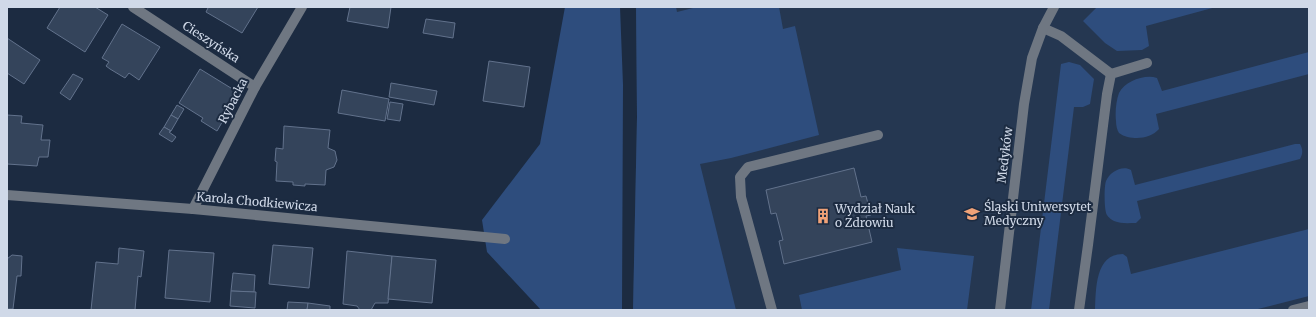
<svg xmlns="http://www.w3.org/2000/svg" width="1316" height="317" viewBox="0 0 1316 317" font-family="Merriweather,serif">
<rect width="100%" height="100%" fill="#1c2b41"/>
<path fill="#253751" d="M636,7h673v303h-676l4,-193z"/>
<g fill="#2e4d7d">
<path d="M565,7h55l3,78 -1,225h-81l-54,-58 -5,-32 58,-76z"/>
<path d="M636,7h40l1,5 20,-5h82l4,22 12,-3 24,109 -88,23 -31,6 36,146h-103l4,-193z"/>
<path d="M1097,7h119l-70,19 3,20 -7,4 -25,1 -12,-8 -22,-22z"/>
<path d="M1309,52v22l-153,40 3,15c-5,6 -14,9 -22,9 -6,0 -13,-1 -18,-5 -2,-3 -3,-8 -3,-12 -1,-8 0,-20 3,-28 6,-12 26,-19 38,-15l5,13z"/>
<path d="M1069,62l11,3 14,14 -4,25 -7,3h-9l-25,203h-18l30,-246z"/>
<path d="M1295,144h5c3,6 3,9 0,15l-163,42 4,17 -5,5c-7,0 -15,1 -22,-2 -2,-1 -6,-4 -7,-6 -3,-4 -3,-29 -1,-34 4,-9 16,-16 25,-11l4,15z"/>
<path d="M1309,229v67l-55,14h-159c1,-21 0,-56 28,-56l4,3 4,17z"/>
<path d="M897,248l77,8 -7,54h-165l-3,-15 102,-25z"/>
</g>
<g fill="#34445b" stroke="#62728c">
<path d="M60,7h35l13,8 -23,37 -38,-24z"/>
<path d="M207,7h51l-16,26 -36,-21 2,-4z"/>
<path d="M350,7h41l-3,21 -41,-7z"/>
<path d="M426,19l29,4 -2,15 -30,-5z"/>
<path d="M122,24l38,23 -21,33 -10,-7 -4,5 -15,-9 -4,-3 3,-4 -7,-4z"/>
<path d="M7,38l33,22 -16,24 -17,-11z"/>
<path d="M489,61l41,6 -6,40 -41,-6z"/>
<path d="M200,69l39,24 -22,38 -16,-10 2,-3 -24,-15z"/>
<path d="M73,74l10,5 -13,21 -10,-7z"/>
<path d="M391,83l46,8 -3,14 -45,-8z"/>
<path d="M342,90l47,9 -4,22 -47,-8z"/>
<path d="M390,102l13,2 -3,17 -13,-2z"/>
<path d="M177,105l7,4 -6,10 -7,-4z"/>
<path d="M7,115l15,1 -1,7 22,2 -2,15h9l-2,17h-9l-2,9 -30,-2z"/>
<path d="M171,115l7,4 -7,12 -7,-4z"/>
<path d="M284,126l46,4 -2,18 7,3 2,9 -3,7 -8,3 -1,15 -20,-1v2l-12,-1v-3l-17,-1 1,-19 -2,-1 1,-13 7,1z"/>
<path d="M164,127l7,4 -2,1 7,5 -4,5 -13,-8z"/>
<path d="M854,168l7,29 5,-1 5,19 -5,1 6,26 -88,22 -5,-23 4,-1 -7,-27 -5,1 -5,-24z"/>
<path d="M273,245l40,3 -4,40 -40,-4z"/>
<path d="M119,248l25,3 -3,26 -3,-1 -3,34h-44l5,-48 22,2z"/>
<path d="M169,250l45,3 -4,49 -45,-4z"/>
<path d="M347,251l45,5 -4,47h-13l-4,7h-11l-3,-4 -14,-2z"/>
<path d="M12,255l10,1 -1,20h-4l-4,33h-6v-50z"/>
<path d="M392,256l44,4 -4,43 -44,-4z"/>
<path d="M233,273l22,2 -1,17 -23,-1z"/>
<path d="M231,291l25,1 -1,16 -25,-2z"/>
<path d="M288,302l20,1 -1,7h-20z"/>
<path d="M308,303l22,3v4h-23z"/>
</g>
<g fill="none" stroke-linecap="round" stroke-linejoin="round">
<g stroke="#6f7782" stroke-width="10">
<path d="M133,7l122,80"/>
<path d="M1043,28l18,8 50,38"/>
<path d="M7,195l186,14 312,30"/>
<path d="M193,209l62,-122 47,-80"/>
<path d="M772,310l-31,-113 -1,-20 8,-10 130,-32"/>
<path d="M1000,310l24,-206 8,-46 11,-30 11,-21"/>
<path d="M1079,310l9,-65 19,-151 4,-20 36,-11"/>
<path d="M1293,310l16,-4"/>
</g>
</g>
<defs>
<g id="university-bare" transform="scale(1.2)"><path d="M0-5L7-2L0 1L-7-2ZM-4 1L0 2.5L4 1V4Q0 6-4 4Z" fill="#f0a278" stroke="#1c2b41" stroke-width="2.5" paint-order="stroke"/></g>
<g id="building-bare" transform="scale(1.2)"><path d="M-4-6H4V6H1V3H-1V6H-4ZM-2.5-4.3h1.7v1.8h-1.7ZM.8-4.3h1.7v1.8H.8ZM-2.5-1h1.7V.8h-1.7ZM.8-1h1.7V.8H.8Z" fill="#f0a278" stroke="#1c2b41" stroke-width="2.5" paint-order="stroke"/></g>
</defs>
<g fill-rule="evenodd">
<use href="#university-bare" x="972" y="214"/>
<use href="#building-bare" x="823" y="216"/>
</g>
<g text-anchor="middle" stroke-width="4" stroke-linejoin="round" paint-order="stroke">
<g font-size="12" fill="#d0d9e8" stroke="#1c2b41">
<text transform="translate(211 42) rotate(33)" y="4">Cieszyńska</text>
<text transform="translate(233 101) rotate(-63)" y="4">Rybacka</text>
<text transform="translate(1005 155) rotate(-83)" y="4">Medyków</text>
<text transform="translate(257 202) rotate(5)" y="4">Karola Chodkiewicza</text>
</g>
<g font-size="12" fill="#d0d9e8" stroke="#1c2b41" text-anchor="start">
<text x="984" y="211">Śląski Uniwersytet<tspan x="984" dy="14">Medyczny</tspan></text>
<text x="835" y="213">Wydział Nauk<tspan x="835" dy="14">o Zdrowiu</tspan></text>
</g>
</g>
<rect width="1316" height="317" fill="none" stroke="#d0d9e8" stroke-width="16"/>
</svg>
